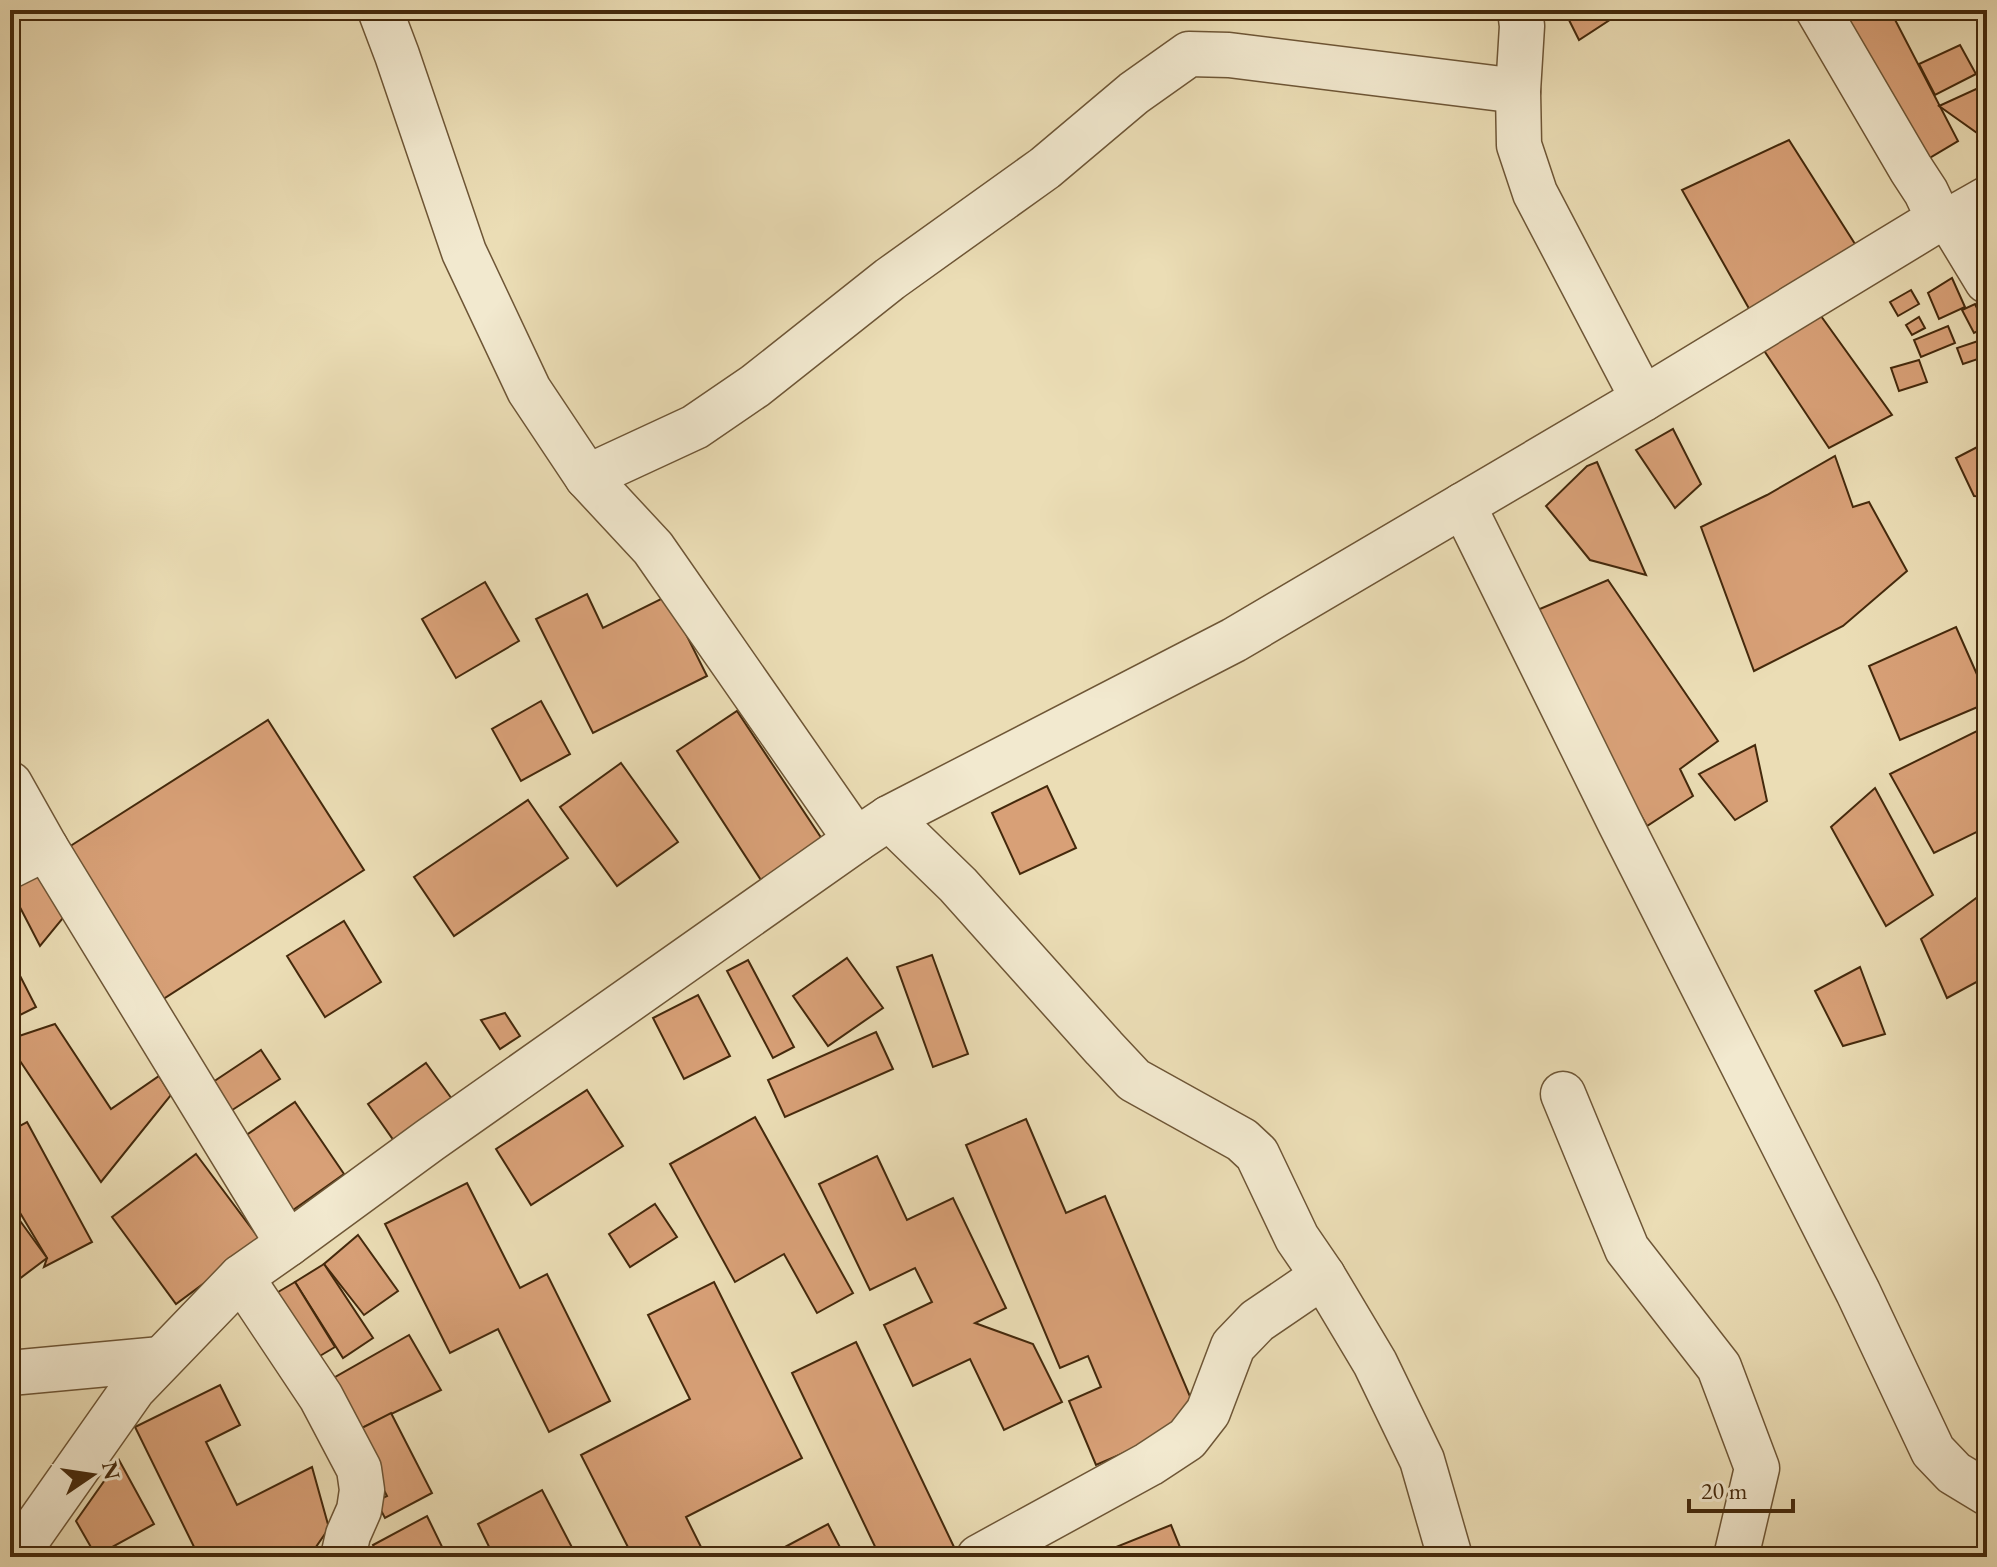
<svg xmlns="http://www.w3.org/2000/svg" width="1997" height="1567" viewBox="0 0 1997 1567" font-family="'EB Garamond',serif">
<rect width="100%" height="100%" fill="#ebddb5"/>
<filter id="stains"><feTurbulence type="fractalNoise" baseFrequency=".0025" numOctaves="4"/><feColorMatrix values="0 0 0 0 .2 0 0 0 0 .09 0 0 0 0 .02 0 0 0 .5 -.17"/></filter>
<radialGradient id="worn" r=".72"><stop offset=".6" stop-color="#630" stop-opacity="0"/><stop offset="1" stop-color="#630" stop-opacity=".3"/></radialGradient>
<g fill="#d8a077" stroke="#44290c" stroke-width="2">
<path d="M1564,10h61l-46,30z"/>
<path d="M1850,10h40l68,131 -47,28 -67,-152z"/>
<path d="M1960,45l16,29 -41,21 -16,-31z"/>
<path d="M1987,84v56l-48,-34z"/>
<path d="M1789,140l73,115 -102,73 -78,-138z"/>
<path d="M1952,278l13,29 -26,12 -11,-26z"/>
<path d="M1911,290l8,14 -21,12 -8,-14z"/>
<path d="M1808,298l84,117 -63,33 -66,-99z"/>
<path d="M1975,304l11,23 -12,6 -12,-23z"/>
<path d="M1919,317l6,11 -13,7 -6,-10z"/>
<path d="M1948,326l7,17 -34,14 -7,-17z"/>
<path d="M1978,341l6,16 -21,7 -6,-16z"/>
<path d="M1919,360l8,22 -28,9 -8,-23z"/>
<path d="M1987,372v30h-2l-5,-29z"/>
<path d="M1673,429l28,55 -26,24 -39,-58z"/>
<path d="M1987,442v55l-13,-1 -18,-38z"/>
<path d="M1835,456l18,51 16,-5 38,69 -64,55 -89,45 -53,-144 66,-32z"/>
<path d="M1597,462l49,113 -56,-15 -44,-54 41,-40z"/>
<path d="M1608,580l110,161 -38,28 13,27 -46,30 -119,-212z"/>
<path d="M485,582l34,59 -63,37 -34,-59z"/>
<path d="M587,594l16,34 64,-32 40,80 -114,57 -57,-114z"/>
<path d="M1956,627l31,70v6l-87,37 -31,-74z"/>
<path d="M541,701l29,53 -49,27 -29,-52z"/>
<path d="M737,711l85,128 -61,41 -84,-129z"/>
<path d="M268,720l96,150 -207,133 -96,-151z"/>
<path d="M1987,726v101l-53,26 -44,-79z"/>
<path d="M1755,745l12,56 -32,19 -36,-46z"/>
<path d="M621,763l57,79 -61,44 -57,-79z"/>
<path d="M1047,786l29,62 -56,26 -28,-61z"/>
<path d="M1875,788l58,107 -47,31 -55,-99z"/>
<path d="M528,800l40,58 -114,78 -40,-59z"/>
<path d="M38,871l25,47 -23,28 -30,-58v-3z"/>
<path d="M1987,890v99l-7,-9 -33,18 -26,-59z"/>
<path d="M344,921l37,61 -56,35 -38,-61z"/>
<path d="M932,955l36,99 -35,13 -36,-100z"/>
<path d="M847,958l36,50 -55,38 -35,-50z"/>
<path d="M748,960l46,87 -21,11 -46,-87z"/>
<path d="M15,966l21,41 -26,13v-51z"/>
<path d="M1860,967l25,67 -42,12 -28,-55z"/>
<path d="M698,995l32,61 -46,23 -31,-61z"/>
<path d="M505,1013l15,23 -20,13 -19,-29z"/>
<path d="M55,1024l56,85 48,-33 12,19 -70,87 -91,-136v-7z"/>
<path d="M876,1032l17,37 -108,48 -17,-37z"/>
<path d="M261,1050l19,29 -57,37 -19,-28z"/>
<path d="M426,1063l31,43 -58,42 -31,-44z"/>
<path d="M587,1090l36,56 -92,59 -35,-56z"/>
<path d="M295,1102l49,72 -58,41 -50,-73z"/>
<path d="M755,1117l98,176 -36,20 -33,-59 -49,28 -65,-118z"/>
<path d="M1026,1119l40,94 39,-17 95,224 -104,45 -27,-64 32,-14 -13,-31 -28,12 -94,-223z"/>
<path d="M27,1122l65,120 -48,25 3,-9 -37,-62v-65z"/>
<path d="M196,1154l65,87 -85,63 -64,-87z"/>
<path d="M877,1156l30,64 46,-22 53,110 -31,15 58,21 29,58 -58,28 -34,-71 -57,27 -29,-61 48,-23 -17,-34 -45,22 -51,-106z"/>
<path d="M467,1183l53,105 27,-14 63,127 -61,31 -51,-103 -48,24 -65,-129z"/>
<path d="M655,1204l22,33 -47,30 -21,-33z"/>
<path d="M10,1207l37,51 -37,28z"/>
<path d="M358,1235l40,56 -34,24 -40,-51z"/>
<path d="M324,1264l49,74 -30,20 -48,-76z"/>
<path d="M295,1282l40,65 -27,16 -40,-65z"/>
<path d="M714,1282l88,176 -116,59 20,40h-73l-52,-102 109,-56 -42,-84z"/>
<path d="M409,1335l32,55 -87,42 -24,-52z"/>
<path d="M856,1342l98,205 -12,10h-62l-88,-184z"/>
<path d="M220,1385l20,40 -34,17 31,63 75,-38 17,61 -20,29h-110l-64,-130z"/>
<path d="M391,1413l41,80 -47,25 -9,-17 11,-5 -33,-64z"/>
<path d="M119,1460l35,64 -58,32 -20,-35z"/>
<path d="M542,1490l35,67h-83l-16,-33z"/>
<path d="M427,1516l20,41h-68l-6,-12z"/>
<path d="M828,1524l17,33h-58l-4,-9z"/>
<path d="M1171,1525l13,32h-64l-4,-10z"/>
</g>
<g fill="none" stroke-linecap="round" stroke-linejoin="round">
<g stroke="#6e5636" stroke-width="47">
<g id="minor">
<path d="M380,10l17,45 67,197 65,138 58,87 66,71 203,292"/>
<path d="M1520,10l2,16 -4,65 1,54 16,48 108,206"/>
<path d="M1933,216l17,4 37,-21"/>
<path d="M1950,220l37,61"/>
<path d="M587,477l108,-50 60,-41 135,-107 155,-111 89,-75 55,-39 40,1 289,36"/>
<path d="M1463,505l157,318 238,469 75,159 21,22 33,20"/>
<path d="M10,784l36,64 242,396"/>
<path d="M889,818l69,67 146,163 30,32 108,60 15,14 40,84 26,38 52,87 47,97 28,97"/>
<path d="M10,866l36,-18"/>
<path d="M1563,1094l64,155 92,118 38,101 -21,89"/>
<path d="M241,1277l80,120 38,72 3,21 -3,20 -11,25 -5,22"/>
<path d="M10,1373l151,-14"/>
<path d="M18,1557l6,-13 109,-155 108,-112 47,-33 142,-104 426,-300 33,-22 345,-178 409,-241 286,-174 6,-14 -9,-19 -15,-23 -93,-159"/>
<path d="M979,1557l170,-93 38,-25 21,-27 25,-66 24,-25 66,-45"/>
</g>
</g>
<use href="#minor" stroke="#f2e9cf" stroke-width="44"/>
</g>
<rect width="1997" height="1567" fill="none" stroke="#ebddb5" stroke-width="40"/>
<rect x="12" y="12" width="1973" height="1543" fill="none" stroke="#44290c" stroke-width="4"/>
<rect x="20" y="20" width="1957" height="1527" fill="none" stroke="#44290c" stroke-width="2"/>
<g transform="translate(92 1475) rotate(77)" stroke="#f2e9cf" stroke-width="6" paint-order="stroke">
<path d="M0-6L14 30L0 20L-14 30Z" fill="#44290c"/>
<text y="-12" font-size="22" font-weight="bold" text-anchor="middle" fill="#44290c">N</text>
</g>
<path d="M1689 1499v12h104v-12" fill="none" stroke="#44290c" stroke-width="4"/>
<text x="1701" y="1499" font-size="24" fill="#44290c" stroke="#f2e9cf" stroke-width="6" paint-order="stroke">20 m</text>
<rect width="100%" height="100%" filter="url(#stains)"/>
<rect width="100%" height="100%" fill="url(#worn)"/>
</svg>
